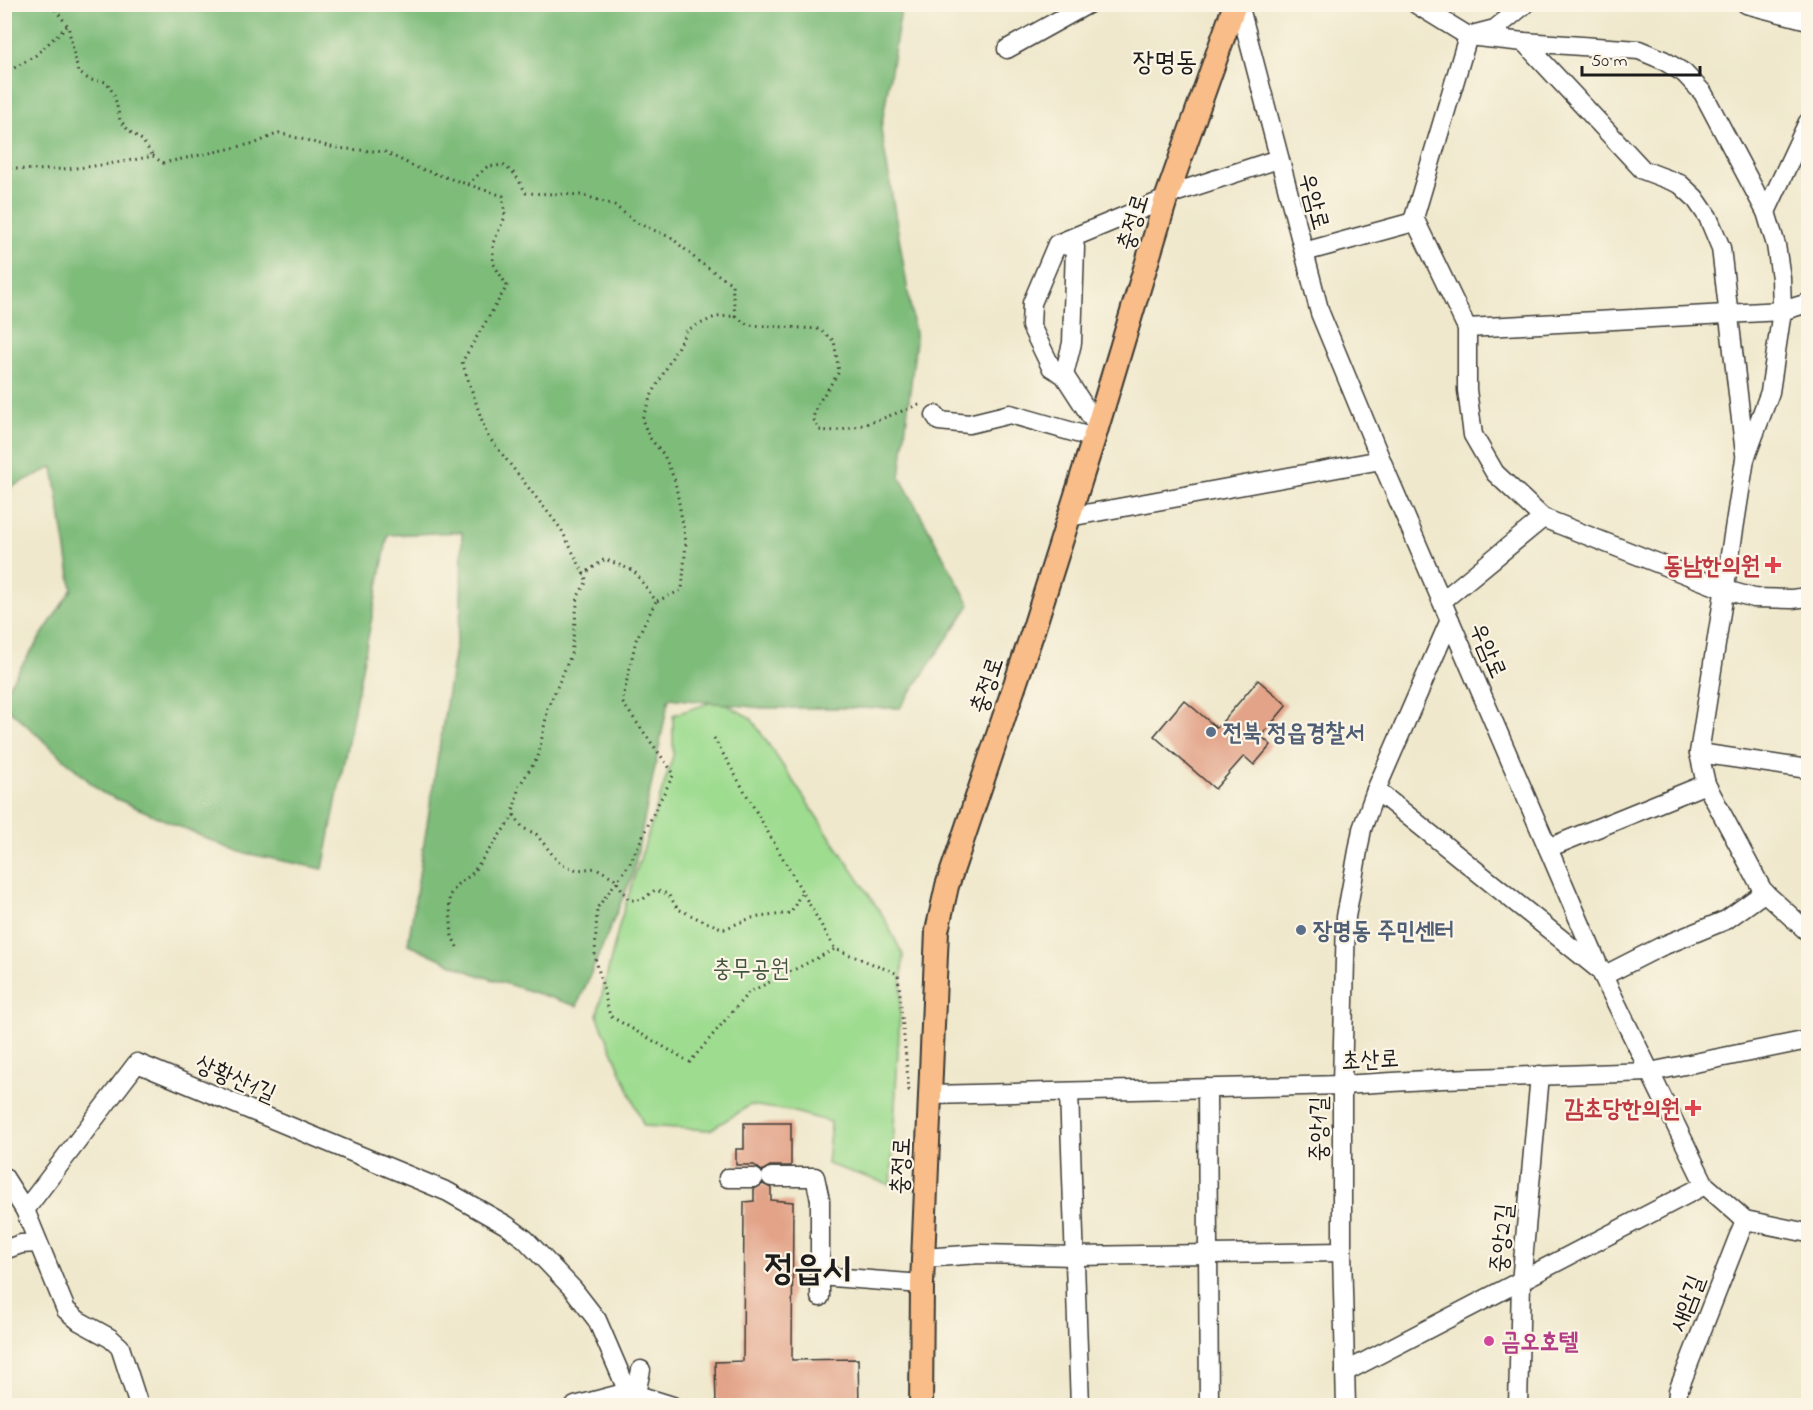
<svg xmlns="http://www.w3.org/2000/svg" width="1813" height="1410" viewBox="0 0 1813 1410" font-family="'Indie Flower','Poor Story',sans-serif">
<rect width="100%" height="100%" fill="#fcf5e5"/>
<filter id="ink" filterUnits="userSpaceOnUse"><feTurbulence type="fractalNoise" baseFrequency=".0167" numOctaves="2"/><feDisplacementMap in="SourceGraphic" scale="12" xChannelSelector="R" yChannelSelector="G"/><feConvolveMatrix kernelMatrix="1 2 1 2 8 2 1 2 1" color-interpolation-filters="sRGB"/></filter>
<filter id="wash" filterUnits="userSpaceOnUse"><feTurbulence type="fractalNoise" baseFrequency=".008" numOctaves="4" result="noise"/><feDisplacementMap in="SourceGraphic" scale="24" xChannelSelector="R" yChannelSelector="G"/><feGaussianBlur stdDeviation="1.35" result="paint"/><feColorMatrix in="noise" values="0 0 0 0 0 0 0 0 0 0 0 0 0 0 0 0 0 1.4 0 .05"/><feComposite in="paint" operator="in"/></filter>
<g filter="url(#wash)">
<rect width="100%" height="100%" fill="#efe8cc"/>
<path fill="#9edc90" stroke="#5d7c56" stroke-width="1.5" d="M718,700l33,18 132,198 20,39 -12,230 -64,-21 4,-42 -40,-11 -41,-6 -40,25 -66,-4 -47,-111 23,-93 53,-166v-41z"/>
<path fill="#7ebc7a" stroke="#4d6c4b" stroke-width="1.5" d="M5,4l897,1 -21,124 35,211 -16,137 70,128 -70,103h-138l-93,-10 -36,176 -56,132 -105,-33 -64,-29 53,-334 1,-78 -74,3 -65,334 -88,-18 -134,-59 -96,-86v-15l67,-102 -19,-122 -48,23z"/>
<g id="blocks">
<g fill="#e2a388">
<path d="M1258,680l29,25 -26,31 10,9 -17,20 -10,-9 -29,33 -61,-53 30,-36 33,28z"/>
<path d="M744,1123h47v43h-21l-8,5 -8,-6h-18v-16h8z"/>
<path d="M763,1184l8,4v12l22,2 -1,158 66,-1 1,46 -143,1 -1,-44 28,-1 1,-159 10,-1v-12z"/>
</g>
</g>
</g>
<g filter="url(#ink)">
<use href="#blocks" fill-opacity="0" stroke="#3c3b36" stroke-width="1.5"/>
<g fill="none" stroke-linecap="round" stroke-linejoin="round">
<g stroke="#3c3b36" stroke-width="21">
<g id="minor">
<path d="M1239,4l81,309 61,147 222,516 102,209 40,35 63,13"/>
<path d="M1416,4l52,32 56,6 115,8 24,10 21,13 19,20 63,119 10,33 5,33 1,33 -12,81 -25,67 -46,294 7,31 57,107 45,41"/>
<path d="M1746,4l62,16"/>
<path d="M1524,42l119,128 37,14 15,14 13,19 13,31 24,206"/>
<path d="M1007,49l81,-45"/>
<path d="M1168,195l110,-36"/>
<path d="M1766,212l42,-90"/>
<path d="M1414,218l53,110v62l6,45 22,38 48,45 183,72 28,8 38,1 16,-2"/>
<path d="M1057,244l18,3 -3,96 -8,32"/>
<path d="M1304,252l106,-29 4,-5 54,-182 27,-7 30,-25"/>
<path d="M1467,328l315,-17 26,-8"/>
<path d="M935,415l4,6 30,3 41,-10 84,24"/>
<path d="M1097,426l-33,-51 -13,-8 -20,-41 1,-23 25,-59 109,-45"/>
<path d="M1069,517l312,-57"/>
<path d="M1442,601l101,-83"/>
<path d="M1699,753l109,16"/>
<path d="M1376,790l221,178"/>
<path d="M1548,848l158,-64"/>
<path d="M1603,976l57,-29 66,-27 39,-28"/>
<path d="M1207,1088l2,318"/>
<path d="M1069,1092l11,314"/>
<path d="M930,1095l412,-10 101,-6 207,-7 158,-32"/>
<path d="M4,1177l21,33"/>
<path d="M771,1177h44l5,23v97"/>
<path d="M728,1178h26"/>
<path d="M4,1250l17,-6 17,-1"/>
<path d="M923,1258l57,-4 95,2 267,-4"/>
<path d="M819,1276l103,8"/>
<path d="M1345,1372l360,-187"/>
<path d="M636,1393l5,-23"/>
<path d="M139,1406l-19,-59 -10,-9 -31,-17 -13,-11 -41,-100 112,-147 311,129 58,33 19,14 48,50 24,31 31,72"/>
<path d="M575,1406l53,-14 45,14"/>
<path d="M1346,1406l-4,-154v-167l4,-168 16,-88 14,-39 74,-170"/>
<path d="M1518,1406l3,-123 19,-208"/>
<path d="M1677,1406l1,-15 67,-171"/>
</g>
</g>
<g stroke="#3c3b36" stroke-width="26">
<path id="major" d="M921,1406l1,-122 15,-353 10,-45 85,-252 62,-196 72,-239 69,-195"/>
</g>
<g stroke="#3c3b36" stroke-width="3" stroke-dasharray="1.5 4.5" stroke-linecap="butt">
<path d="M55,4l-1,4 14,18 10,46 12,8 17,2 8,15 5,23 9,11 13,9 11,16"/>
<path d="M4,74l32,-19 31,-29"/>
<path d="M4,168c50,5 101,-2 149,-12l10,7 93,-20 23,-10 56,15 50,4 30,15 88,29 2,21 -12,26v20l14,23 -45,76 25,73 74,94 23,45 21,-15 29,12 22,30 -20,39 -14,62 52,72 -17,32 -28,59 -32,43 -2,48 15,60 80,46 58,-69 87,-44 63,25 11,116 5,1"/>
<path d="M468,184l19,-17 16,-2 12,9 11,19 56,2 32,10 23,18 35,15 26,23 34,23 3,32"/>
<path d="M657,601l25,-11 4,-48 -11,-61 -11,-26 -15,-18 -7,-18 8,-21 37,-68 28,-13 20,-1 13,9 71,4 15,12 5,31 -22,33 -4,13 6,12c31,5 74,-17 103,-26"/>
<path d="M714,738l121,211"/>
<path d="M514,815l9,13 13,6 24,30 17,6 19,-2 18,10 15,22h13l13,-10 13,4 10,15 23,11 23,9 27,-11 40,-5 11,-22"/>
<path d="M457,947l-5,-11 -3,-40 9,-12 13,-9 43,-60 -1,-3 6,-26 19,-29 10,-49 23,-53 7,-59 9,-15 -4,-8"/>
</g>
<use href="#minor" stroke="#fff" stroke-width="18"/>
<use href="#major" stroke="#f8bd88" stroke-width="22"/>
</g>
</g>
<g fill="#e0444e" stroke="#fcf5e5" stroke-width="2">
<path d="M1770 556h6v6h6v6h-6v6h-6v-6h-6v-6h6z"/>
<path d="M1690 1099h6v6h6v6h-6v6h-6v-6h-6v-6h6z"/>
</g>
<g fill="#5c6f8a" stroke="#fcf5e5" stroke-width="2">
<circle cx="1211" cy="732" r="6"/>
<circle cx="1301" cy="930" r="6"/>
</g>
<circle fill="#d1479c" stroke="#fcf5e5" stroke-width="2" cx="1489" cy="1341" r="6"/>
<g text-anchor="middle" stroke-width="4.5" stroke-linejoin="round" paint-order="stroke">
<g font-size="24" fill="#1c1c1c" stroke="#fcf5e5">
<text transform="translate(1315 201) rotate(75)" y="8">우암로</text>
<text transform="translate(1132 222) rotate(-73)" y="8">충정로</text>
<text transform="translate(1489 650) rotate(67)" y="8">우암로</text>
<text transform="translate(986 685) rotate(-71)" y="8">충정로</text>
<text transform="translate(1370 1059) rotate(-3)" y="8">초산로</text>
<text transform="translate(236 1078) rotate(23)" y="8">상황산1길</text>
<text transform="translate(1318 1129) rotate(-90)" y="8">중앙1길</text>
<text transform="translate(900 1166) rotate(-87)" y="8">충정로</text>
<text transform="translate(1501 1238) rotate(-85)" y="8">중앙2길</text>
<text transform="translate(1686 1303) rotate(-69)" y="8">새암길</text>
</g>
<g font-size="24" font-weight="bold" fill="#be3a42" stroke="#fcf5e5" text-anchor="end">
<text x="1760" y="573">동남한의원</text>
<text x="1680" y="1116">감초당한의원</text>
</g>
<g font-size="24" font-weight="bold" fill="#4e5e75" stroke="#fcf5e5" text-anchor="start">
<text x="1223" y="740">전북 정읍경찰서</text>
<text x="1313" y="938">장명동 주민센터</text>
</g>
<g font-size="24" fill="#43563f" stroke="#fcf5e5">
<text x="751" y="976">충무공원</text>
</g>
<g font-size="24" font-weight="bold" fill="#b23c85" stroke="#fcf5e5" text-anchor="start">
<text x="1501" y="1349">금오호텔</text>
</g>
<g font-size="27" fill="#1c1c1c" stroke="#fcf5e5">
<text x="1165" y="70">장명동</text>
</g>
<g font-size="36" font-weight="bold" fill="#1c1c1c" stroke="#fcf5e5">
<text x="808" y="1279">정읍시</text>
</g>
</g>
<rect width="1813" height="1410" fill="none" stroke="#fcf5e5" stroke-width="24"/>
<path d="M1582 66v9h118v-9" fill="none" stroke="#1c1c1c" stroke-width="3"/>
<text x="1591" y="66" font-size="18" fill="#1c1c1c" stroke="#fcf5e5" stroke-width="4.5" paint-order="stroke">50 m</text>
</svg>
